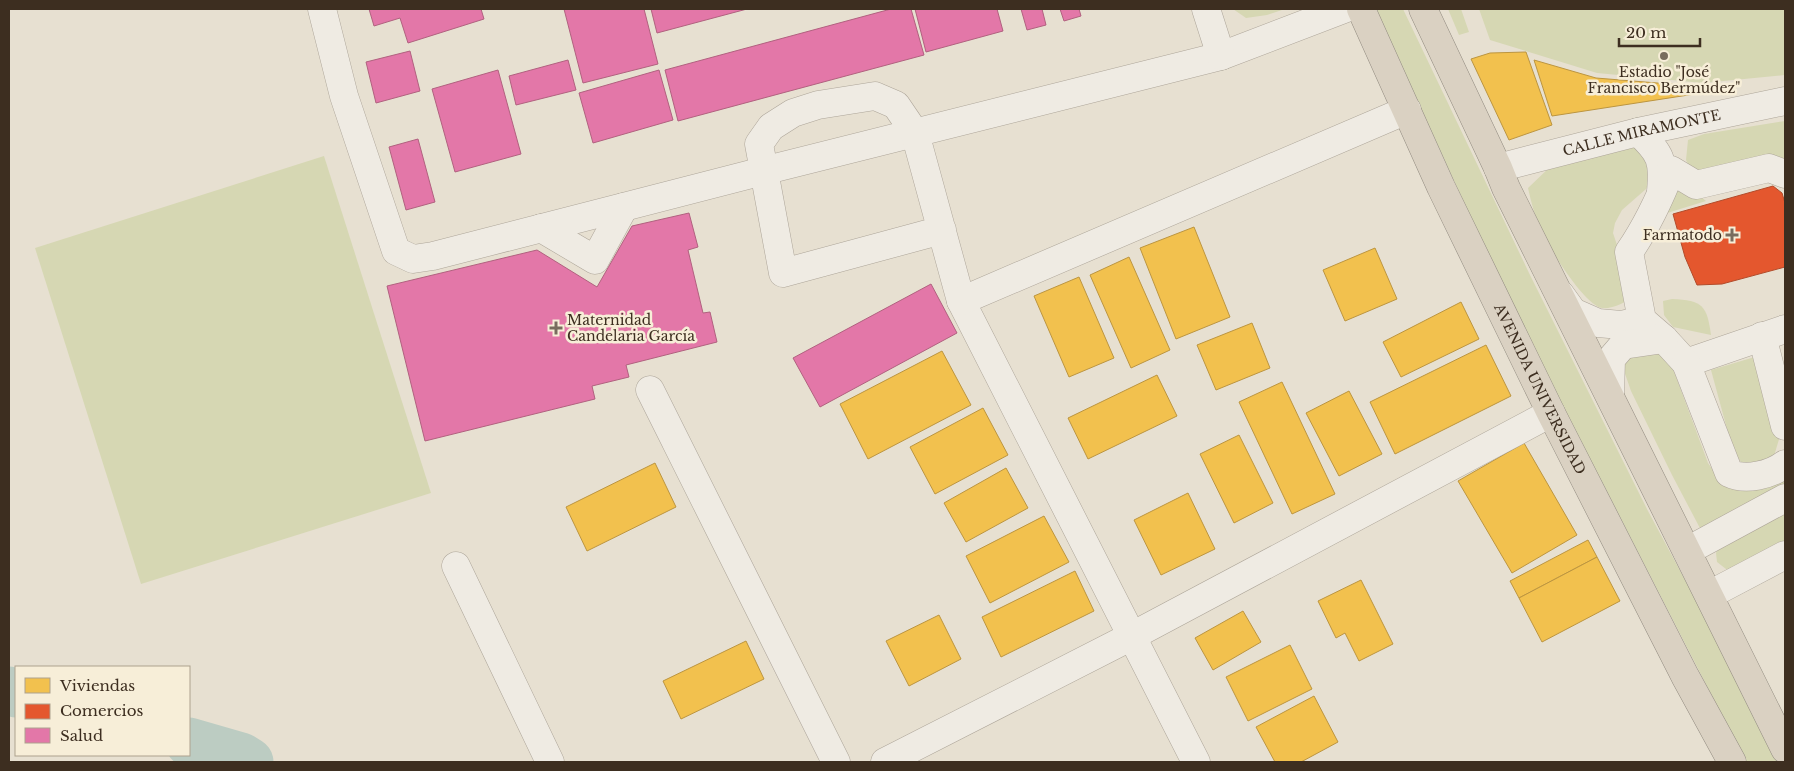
<svg xmlns="http://www.w3.org/2000/svg" width="1794" height="771" viewBox="0 0 1794 771" font-family="'Libre Baskerville',serif">
<rect width="100%" height="100%" fill="#e7e0d1"/>
<g fill="#d6d7b3">
<path d="M1233,9h52l-18,6 -21,3z"/>
<path d="M1375,9h28l127,266 118,236 132,246 1,5h-35l-232,-451z"/>
<path d="M1448,9h13l8,23 -10,3z"/>
<path d="M1479,9h306v66l-82,8 -106,-10 -107,-33z"/>
<path d="M1785,121v42l-79,12 -16,-7 -4,-8 2,-20 16,-6z"/>
<path d="M1638,147l16,24 -8,18 -24,21 -7,13 -2,10 7,21 9,46c-8,4 -18,9 -26,8 -17,0 -56,-63 -63,-79 -5,-13 -9,-27 -12,-41l22,-21 58,-18z"/>
<path d="M324,156l107,337 -290,91 -106,-336z"/>
<path d="M1672,174l34,27 -42,13z"/>
<path d="M1672,299c31,1 35,7 39,36l-38,-8 -9,-12 -1,-14z"/>
<path d="M1649,347l12,8 11,11 36,97 11,16 66,-7v14l-83,46 -30,-57 -41,-84 -8,-23 2,-10z"/>
<path d="M1758,356l22,80 -6,20 -13,9 -20,-3 -8,-11 -22,-81z"/>
<path d="M1785,510v34l-51,27 -8,-2 -9,-7 -1,-9 3,-7z"/>
</g>
<g fill="#f2c14e" stroke="#bc9540">
<path d="M1526,52l26,73 -43,15 -38,-81 19,-6z"/>
<path d="M1534,60l62,18 98,8 1,8 -143,22z"/>
<path d="M1194,227l36,90 -54,22 -36,-91z"/>
<path d="M1375,248l22,51 -52,22 -22,-51z"/>
<path d="M1129,257l41,93 -39,18 -41,-93z"/>
<path d="M1079,277l35,81 -45,19 -35,-81z"/>
<path d="M1461,302l18,37 -78,38 -18,-35z"/>
<path d="M1252,323l18,45 -54,22 -19,-45z"/>
<path d="M1486,345l25,51 -116,58 -25,-52z"/>
<path d="M942,351l29,54 -103,54 -28,-55z"/>
<path d="M1157,375l20,41 -89,43 -20,-41z"/>
<path d="M1282,382l53,112 -43,20 -53,-112z"/>
<path d="M1349,391l33,63 -43,22 -33,-63z"/>
<path d="M983,408l25,47 -73,39 -25,-47z"/>
<path d="M1239,435l34,68 -39,20 -34,-69z"/>
<path d="M1524,443l53,92 -65,38 -54,-92z"/>
<path d="M655,463l21,44 -89,44 -21,-44z"/>
<path d="M1006,468l22,40 -62,34 -22,-39z"/>
<path d="M1188,493l27,56 -54,26 -27,-55z"/>
<path d="M1044,516l25,46 -79,41 -24,-47z"/>
<path d="M1588,540l9,17 -78,41 -9,-17z"/>
<path d="M1597,557l23,44 -78,41 -23,-44z"/>
<path d="M1075,571l19,40 -93,46 -19,-40z"/>
<path d="M1361,580l32,64 -34,17 -14,-28 -9,5 -18,-37z"/>
<path d="M1243,611l18,31 -48,28 -18,-32z"/>
<path d="M939,615l22,44 -52,27 -23,-45z"/>
<path d="M746,641l18,38 -83,40 -18,-38z"/>
<path d="M1290,645l22,44 -64,32 -22,-44z"/>
<path d="M1314,696l24,46 -37,20h-26l-19,-35z"/>
</g>
<path fill="#e4572e" stroke="#b24b2a" d="M1773,186l9,7 3,10v64l-63,17 -25,1 -12,-28 -12,-43z"/>
<g fill="#e377a8" stroke="#b1617f">
<path d="M369,9h112l3,10 -76,24 -8,-25 -26,8z"/>
<path d="M564,9h80l14,55 -75,19z"/>
<path d="M651,9h96l-90,24z"/>
<path d="M891,9h20l13,46 -246,66 -13,-51z"/>
<path d="M915,9h82l6,22 -77,21z"/>
<path d="M1021,9h21l4,16 -19,5z"/>
<path d="M1060,9h19l2,7 -17,5z"/>
<path d="M410,51l10,40 -44,12 -10,-41z"/>
<path d="M568,60l8,30 -60,15 -7,-29z"/>
<path d="M498,70l23,84 -66,18 -23,-83z"/>
<path d="M659,70l14,50 -80,23 -14,-50z"/>
<path d="M418,139l17,63 -29,8 -17,-63z"/>
<path d="M689,213l9,34 -10,3 15,63 7,-1 7,30 -91,23 3,12 -37,9 3,13 -170,42 -38,-155 150,-36 60,37 35,-61z"/>
<path d="M931,284l26,49 -137,74 -27,-49z"/>
</g>
<g fill="none" stroke-linecap="round" stroke-linejoin="round">
<g stroke="#bcccc2" stroke-width="49">
<path d="M9,691l7,2"/>
<path d="M189,742l52,15 8,5"/>
</g>
<g stroke="#ada599" stroke-width="29">
<g id="minor">
<path d="M322,9l22,87 52,155 17,8 20,-3 330,-85 458,-115 123,-47"/>
<path d="M1206,9l15,47"/>
<path d="M1638,132c23,21 26,29 23,60"/>
<path id="s1" d="M1498,168l140,-36 147,-31"/>
<path d="M1785,174l-16,-6 -73,17 -25,-15c-11,28 -24,56 -42,82l13,68 22,19 22,24 99,-34"/>
<path d="M541,228l54,32 29,-53"/>
<path d="M942,230l-159,43 -24,-129 12,-17 22,-14 25,-8 57,-9 21,9 19,28 46,168 235,461"/>
<path d="M1560,294l13,18 25,11 23,2 21,-5"/>
<path d="M961,301l446,-191"/>
<path d="M1762,336l23,90"/>
<path d="M1686,363l43,110c16,8 42,2 56,-9"/>
<path d="M650,390l186,372"/>
<path d="M1610,396l1,-37 12,-14 41,-6"/>
<path d="M1687,551l98,-53"/>
<path d="M456,566l94,196"/>
<path d="M1709,595l76,-40"/>
<path d="M885,762l247,-126 419,-223"/>
</g>
</g>
<g stroke="#928b80" stroke-width="29">
<g id="highway">
<path id="s2" d="M1361,9l80,178 110,226 134,263 47,86"/>
<path d="M1423,9l75,159 8,20 279,561"/>
</g>
</g>
<use href="#minor" stroke="#efebe3" stroke-width="28"/>
<use href="#highway" stroke="#dad1c2" stroke-width="28"/>
</g>
<g fill="#786c5e" stroke="#f7eed8" stroke-width="2">
<circle cx="1664" cy="56" r="5"/>
<path d="M1729.5 227.5h5v5h5v5h-5v5h-5v-5h-5v-5h5z"/>
<path d="M553.5 320.5h5v5h5v5h-5v5h-5v-5h-5v-5h5z"/>
</g>
<g text-anchor="middle" stroke-width="5" stroke-linejoin="round" paint-order="stroke">
<g font-size="14" fill="#3d2e20" stroke="#f7eed8">
<text x="1664" y="77">Estadio "José<tspan x="1664" dy="16">Francisco Bermúdez"</tspan></text>
<text x="1722" y="240" text-anchor="end">Farmatodo</text>
<text x="567" y="325" text-anchor="start">Maternidad<tspan x="567" dy="16">Candelaria García</tspan></text>
</g>
<g font-size="14" fill="#3d2e20" stroke="#f7eed8">
<text dy="5" stroke="none"><textPath href="#s1" startOffset="148">CALLE MIRAMONTE</textPath></text>
<text dy="5" stroke="none"><textPath href="#s2" startOffset="420">AVENIDA UNIVERSIDAD</textPath></text>
</g>
</g>
<rect width="1794" height="771" fill="none" stroke="#3d2e20" stroke-width="20"/>
<rect x="15" y="666" width="175" height="90" fill="#f7eed8" stroke="#ada18e"/>
<rect x="25" y="678" width="25" height="15" fill="#f2c14e" stroke="#ada18e"/>
<text x="60" y="691" font-size="15" fill="#3d2e20">Viviendas</text>
<rect x="25" y="704" width="25" height="15" fill="#e4572e" stroke="#ada18e"/>
<text x="60" y="716" font-size="15" fill="#3d2e20">Comercios</text>
<rect x="25" y="728" width="25" height="15" fill="#e377a8" stroke="#ada18e"/>
<text x="60" y="741" font-size="15" fill="#3d2e20">Salud</text>
<path d="M1619 38v8h81v-8" fill="none" stroke="#3d2e20" stroke-width="2.5"/>
<text x="1626" y="38" font-size="15" fill="#3d2e20" stroke="#f7eed8" stroke-width="4" paint-order="stroke">20 m</text>
</svg>
